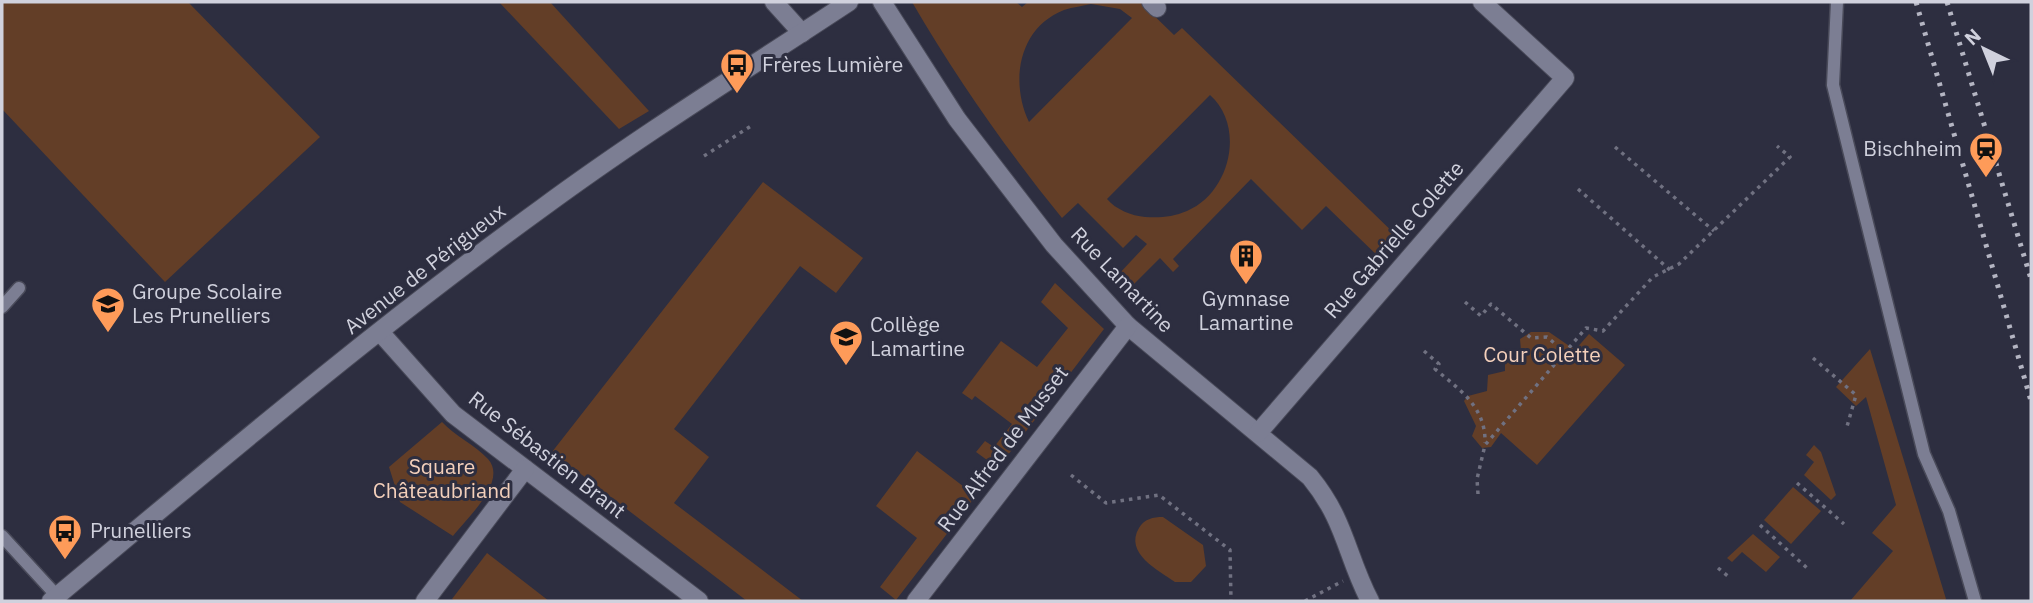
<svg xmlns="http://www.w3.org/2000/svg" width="2033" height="603" viewBox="0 0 2033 603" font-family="'IBM Plex Sans',sans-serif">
<rect width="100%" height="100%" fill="#2d2e40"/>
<g fill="#633e27" fill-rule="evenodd">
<path d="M2,2h186l132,135 -155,145 -163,-173z"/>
<path d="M499,2h51l99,109 -30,18z"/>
<path d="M912,2h104l6,5 6,-5h112l34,33 8,-7 220,213 -18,21 -58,-56 -24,24 -51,-51 -78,80 6,7 -6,6 -13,-14 -30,30 -13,-12 30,-32 -11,-9 -13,13 -45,-45 -16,15c-56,-69 -105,-139 -150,-216zM1091,4l29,5 12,9 -103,104c-19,-40 -11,-94 35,-112 9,-3 19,-4 27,-6zM1210,95c36,32 20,98 -23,116 -14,6 -27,7 -42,6 -13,-1 -30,-8 -38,-18z"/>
<path d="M763,182l100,76 -27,35 -36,-27 -126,163 35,28 -35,46 129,98h-56l-195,-149z"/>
<path d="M1055,283l49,46 -106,139 -22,-16 9,-11 9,6 18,-23 -37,-28 -3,4 -10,-7 39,-52 36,26 31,-39 -27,-26z"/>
<path d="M1531,332h18l26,18 14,-16 36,31 -88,100 -36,-32 -10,14 -9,1 -10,-12 4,-10 -12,-25 4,-5 19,-5 1,-16 17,-4v-16l16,-4 -1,-12z"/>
<path d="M1870,349l76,250 -2,2h-94l43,-50 -21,-18 24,-28 -30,-108 -10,9 -20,-19z"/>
<path d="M442,422c13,14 33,23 46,37 20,22 -21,59 -35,77l-53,-34 -11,-35z"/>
<path d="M1814,445l7,7 15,43 -5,5 -27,-25 10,-13 -8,-7z"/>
<path d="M917,451l59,45 -80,104 -16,-13 37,-49 -41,-32z"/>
<path d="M1793,487l28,24 -30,33 -27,-24z"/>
<path d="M1163,517l40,28 3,21 -15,16h-16c-17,-12 -51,-29 -36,-54 5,-9 14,-11 24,-11z"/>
<path d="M1753,534l27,23 -14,15 -24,-20 -10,10 -5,-4z"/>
<path d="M487,553l62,48h-94l-3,-2z"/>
</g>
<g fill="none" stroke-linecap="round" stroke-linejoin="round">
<g stroke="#494a59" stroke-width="15">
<g id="lane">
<path d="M1837,2l-4,83 91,369 25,57 26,90"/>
<path d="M2,307l17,-19"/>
<path d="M2,536l55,60"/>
</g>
</g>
<g stroke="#494a59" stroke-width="20">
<g id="street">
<path d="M774,2l28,31"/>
<path d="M882,2l75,117 97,126 74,81 182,151c36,44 36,78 60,124"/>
<path d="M1151,2l6,6"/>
<path d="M380,332l73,82 246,187"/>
<path d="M1258,433l307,-355 -83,-76"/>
<path d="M425,601l100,-132"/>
<path d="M916,601l212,-275"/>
</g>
</g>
<g stroke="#494a59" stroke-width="20">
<path id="secondary" d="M51,601c161,-134 321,-270 491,-393 99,-73 204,-138 307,-206"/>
</g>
<g stroke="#707181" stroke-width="3.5" stroke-dasharray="3.5 5" stroke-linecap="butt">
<path d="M1615,147l99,84"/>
<path d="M704,156l47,-30"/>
<path d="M1578,189l92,81"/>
<path d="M1465,302l16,14 10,-12 40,34 16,-1 18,15"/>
<path d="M1424,351l15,13 -4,5c25,21 51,38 50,74"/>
<path d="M1813,358l43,37 -10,35"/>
<path d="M1071,475l35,28 53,-8 71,55 1,51"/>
<path d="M1797,483l47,41"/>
<path d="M1478,494l-1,-15 8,-34 101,-117 17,3 50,-54 26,-13 111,-107 -13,-11"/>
<path d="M1760,525l47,43"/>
<path d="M1718,568l11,9"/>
<path d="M1305,601l38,-20"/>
</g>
<use href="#lane" stroke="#7c7e93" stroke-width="12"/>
<use href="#street" stroke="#7c7e93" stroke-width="18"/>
<use href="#secondary" stroke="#7c7e93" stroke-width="18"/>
<g stroke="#b4b5c2" stroke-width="5" stroke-dasharray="3.5 7" stroke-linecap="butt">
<path d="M1916,2l115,399"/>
<path d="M1947,2l84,277"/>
</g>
</g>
<defs>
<g id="bus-pin" transform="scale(1.75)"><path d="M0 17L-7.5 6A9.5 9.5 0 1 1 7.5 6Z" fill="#fe9b59" stroke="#2d2e40"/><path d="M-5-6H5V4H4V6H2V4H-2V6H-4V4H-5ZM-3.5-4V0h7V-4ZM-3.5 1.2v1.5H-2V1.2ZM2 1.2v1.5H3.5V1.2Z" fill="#111"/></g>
<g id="station-pin" transform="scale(1.75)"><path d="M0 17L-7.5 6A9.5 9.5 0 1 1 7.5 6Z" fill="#fe9b59" stroke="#2d2e40"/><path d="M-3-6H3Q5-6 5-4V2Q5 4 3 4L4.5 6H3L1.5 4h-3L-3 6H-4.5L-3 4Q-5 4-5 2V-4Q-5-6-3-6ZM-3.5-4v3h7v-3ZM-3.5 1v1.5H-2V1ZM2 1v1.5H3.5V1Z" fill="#111"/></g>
<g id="building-pin" transform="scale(1.75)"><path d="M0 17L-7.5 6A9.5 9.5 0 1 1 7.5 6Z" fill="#fe9b59" stroke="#2d2e40"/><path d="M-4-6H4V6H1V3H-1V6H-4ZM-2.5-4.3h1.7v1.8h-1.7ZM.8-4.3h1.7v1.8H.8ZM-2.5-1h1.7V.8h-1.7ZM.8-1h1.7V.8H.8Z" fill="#111"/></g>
<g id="school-pin" transform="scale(1.75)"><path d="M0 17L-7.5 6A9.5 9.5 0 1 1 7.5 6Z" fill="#fe9b59" stroke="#2d2e40"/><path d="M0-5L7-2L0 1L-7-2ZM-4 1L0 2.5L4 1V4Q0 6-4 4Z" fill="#111"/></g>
</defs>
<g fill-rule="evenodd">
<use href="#bus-pin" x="737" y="65"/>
<use href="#station-pin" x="1986" y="149"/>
<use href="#building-pin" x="1246" y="256"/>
<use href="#school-pin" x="108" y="304"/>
<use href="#school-pin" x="846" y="337"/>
<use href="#bus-pin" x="65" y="531"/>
</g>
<g text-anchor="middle" stroke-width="6" stroke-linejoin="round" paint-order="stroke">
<g font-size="21" fill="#d0d1dd" stroke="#2d2e40" text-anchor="start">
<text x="762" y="72">Frères Lumière</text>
<text x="1962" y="156" text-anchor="end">Bischheim</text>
<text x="132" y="299">Groupe Scolaire<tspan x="132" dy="24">Les Prunelliers</tspan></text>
<text x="1246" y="306" text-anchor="middle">Gymnase<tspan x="1246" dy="24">Lamartine</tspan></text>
<text x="870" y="332">Collège<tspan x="870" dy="24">Lamartine</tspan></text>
<text x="90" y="538">Prunelliers</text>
</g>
<g font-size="21" fill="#d0d1dd" stroke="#2d2e40">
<text transform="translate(1394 240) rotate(-49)" y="7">Rue Gabrielle Colette</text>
<text transform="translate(425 269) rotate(-38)" y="7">Avenue de Périgueux</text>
<text transform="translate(1122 280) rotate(46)" y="7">Rue Lamartine</text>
<text transform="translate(1003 449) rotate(-53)" y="7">Rue Alfred de Musset</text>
<text transform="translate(547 455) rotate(38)" y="7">Rue Sébastien Brant</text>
</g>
<g font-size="21" fill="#f4d0bb" stroke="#2d2e40">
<text x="1542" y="362">Cour Colette</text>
<text x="442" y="474">Square<tspan x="442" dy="24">Châteaubriand</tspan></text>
</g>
</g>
<rect width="2033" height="603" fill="none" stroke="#d0d1dd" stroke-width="7"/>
<g transform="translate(1984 49) rotate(317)" stroke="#2d2e40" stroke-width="5" paint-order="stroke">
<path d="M0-5L12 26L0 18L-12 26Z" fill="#d0d1dd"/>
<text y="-10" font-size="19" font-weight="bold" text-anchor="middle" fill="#d0d1dd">N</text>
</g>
</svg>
